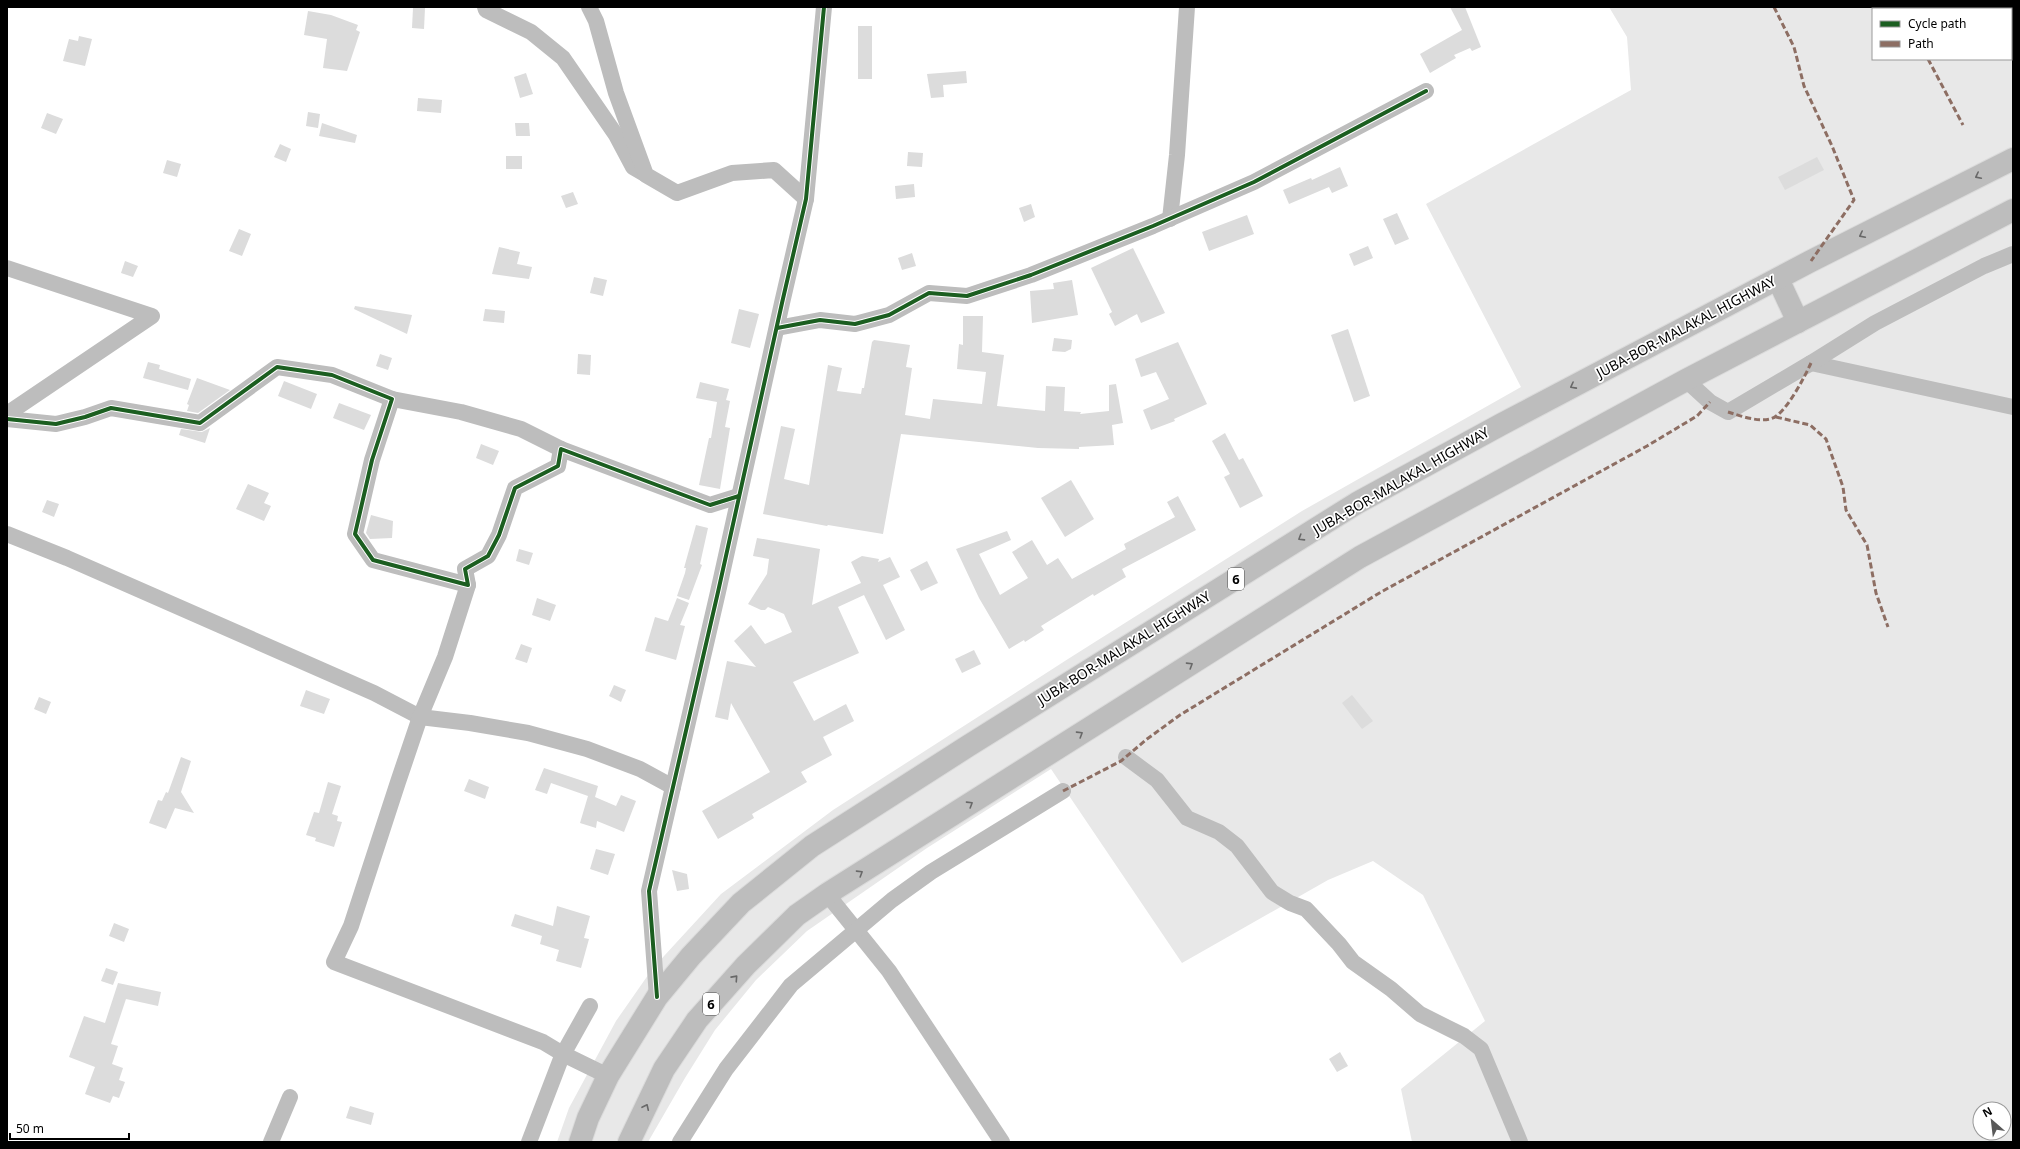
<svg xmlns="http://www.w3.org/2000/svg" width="2020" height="1149" viewBox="0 0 2020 1149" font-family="'Noto Sans',sans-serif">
<rect width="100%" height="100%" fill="#fff"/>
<path fill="#e8e8e8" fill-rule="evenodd" d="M1609,7h404v1135h-601l-11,-53 84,-68 -62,-126 -50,-34 -45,19 -146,83 -131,-194 -124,79 -120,83 -51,49 -41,50 -30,48 -37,64h-91l12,-34 47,-87 37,-53 68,-74 112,-84 235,-151 234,-148 219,-124 -95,-183 205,-114 -4,-53zM1873,9h138v50h-138zM1980,1109h24v24h-24z"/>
<g fill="#dcdcdc">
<path d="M1450,7h15l16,40 -9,4 -2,-3 -16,7 2,3 -26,15 -10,-19 42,-24z"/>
<path d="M413,8h12l-1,21 -12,-1z"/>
<path d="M308,11l23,4 27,10 -2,5 4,2 -13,39 -24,-3 4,-29 -23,-4z"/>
<rect x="858" y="26" width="14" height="53"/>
<path d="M79,36l13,3 -7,27 -22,-5 6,-22 9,2z"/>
<path d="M966,71l1,12 -24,2 1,12 -13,1 -4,-24z"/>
<path d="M526,73l7,21 -13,4 -6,-21z"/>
<path d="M418,98l24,2 -1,13 -24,-2z"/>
<path d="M308,112l12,2 -2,14 -12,-2z"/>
<path d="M47,113l16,6 -7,15 -15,-6z"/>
<path d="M322,123l35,12 -2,8 -36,-7z"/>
<path d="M515,123h14l1,13h-14z"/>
<path d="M280,144l11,5 -5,13 -12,-5z"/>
<path d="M908,152l15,1 -1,14 -15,-1z"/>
<rect x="506" y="156" width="16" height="13"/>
<path d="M1817,157l7,13 -39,20 -7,-13z"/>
<path d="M167,160l14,4 -4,13 -14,-4z"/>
<path d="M1340,167l8,19 -16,7 -3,-6 -40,17 -6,-14 28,-12 1,2z"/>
<path d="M914,184l1,13 -19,2 -1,-13z"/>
<path d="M573,192l5,12 -12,4 -5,-12z"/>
<path d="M1031,204l4,13 -11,5 -5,-14z"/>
<path d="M1397,213l12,26 -14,6 -12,-26z"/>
<path d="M1247,215l7,19 -45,17 -7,-19z"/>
<path d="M239,229l12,5 -9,22 -13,-5z"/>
<path d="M1368,246l5,12 -19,8 -5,-12z"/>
<path d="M499,247l21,5 -3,12 15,3 -3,12 -37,-5z"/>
<path d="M1133,248l32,65 -24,10 -4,-9 -22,12 -6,-12 3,-2 -21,-44z"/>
<path d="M912,253l4,13 -14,4 -4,-12z"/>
<path d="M125,261l13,5 -5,11 -12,-4z"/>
<path d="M594,277l13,3 -4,16 -13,-3z"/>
<path d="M1072,280l6,35 -46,8 -2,-32 24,-2 -1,-6z"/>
<path d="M355,306l57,9 -5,19 -53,-25z"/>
<path d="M485,309l20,2 -1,12 -21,-2z"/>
<path d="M739,309l20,5 -9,34 -19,-5z"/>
<path d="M963,316h20l-1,36 22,3 -7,51 48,5 1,-25 19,1 -1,24 17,1 -1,2 29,-3v-26l7,-1 7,39 -11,2 2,20 -35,2v2l-41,-1 -137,-14 -18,100 -55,-9 -1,1 -64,-12 18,-88 14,3 -11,50 25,6 19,-120 14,3 -5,23 24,3 1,-6h2l8,-46 2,-2 36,5 -4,22 6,1 -7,47 25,4 3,-20 49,5 4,-32 -29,-3 2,-25 4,1z"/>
<path d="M1348,329l22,67 -16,6 -23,-67z"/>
<path d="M1054,338l18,2 -1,9 -6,3 -13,-1z"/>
<path d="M1178,342l29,62 -33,15 1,2 -24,9 -8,-20 26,-11 -13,-27 -15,5 -6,-18z"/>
<path d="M380,354l12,4 -4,12 -12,-4z"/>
<path d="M578,354l13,1 -1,20 -13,-1z"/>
<path d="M148,362l12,3 -1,4 32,10 -3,11 -45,-12z"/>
<path d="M197,378l33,12 -32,23 -11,-2 2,-6 -2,-1z"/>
<path d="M284,381l33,13 -6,15 -33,-13z"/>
<path d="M700,382l29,7 -3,11 4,1 -5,26 5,1 -10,61 -21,-4 10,-47h2l6,-36 -21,-4z"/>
<path d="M339,403l32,12 -7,15 -31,-12z"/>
<path d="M210,428l-5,15 -26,-8 2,-6 21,3z"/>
<path d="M1225,433l14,27 4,-2 20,38 -23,12 -16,-31 6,-3 -18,-33z"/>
<path d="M481,444l18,7 -6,14 -17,-7z"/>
<path d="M1071,480l23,39 -29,18 -24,-39z"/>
<path d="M248,484l21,9 -5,10 7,3 -7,15 -28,-12z"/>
<path d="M1178,496l18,34 -74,39 4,8 -32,19 -1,-2 -52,32 3,4 -19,12 -1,-2 -15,9 -30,-51 -23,-49 51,-18 4,9 -32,14 21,41 28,-17 -16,-26 20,-12 15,25 11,-7 14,21 54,-30 -2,-5 51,-27 -8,-15z"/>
<path d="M47,500l12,4 -5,13 -12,-5z"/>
<path d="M371,515l22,6 -1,17 -22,1 -4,-6z"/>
<path d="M696,525l12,3 -8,36 2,1 -13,35 -12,-4 8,-23 1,-5h-2z"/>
<path d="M757,538l63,11 -8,56 49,-22 -10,-21 11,-6 17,3 -1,3 12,-5 10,20 -17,8 22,45 -19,10 -22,-45 -26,12 21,46 -66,29 21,39 32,-17 8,17 -31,16 9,18 -31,17 6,10 -55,32 2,4 -36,21 -16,-28 68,-39 -39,-69 -3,17 -13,-3 12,-56 29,6 -22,-26 17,-16 14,19 27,-12 -8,-18 -16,-7 -3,3h-4l-13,-6 19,-30 2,-15 -16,-3z"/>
<path d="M519,549l14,4 -4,12 -13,-4z"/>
<path d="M927,561l11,22 -17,8 -11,-21z"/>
<path d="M537,598l19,7 -6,16 -18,-6z"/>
<path d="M677,598l12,5 -9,22 5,1 -9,34 -31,-9 10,-34 13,4z"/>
<path d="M521,644l11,4 -5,15 -12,-4z"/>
<path d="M974,650l7,14 -19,9 -7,-14z"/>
<path d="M614,685l12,5 -5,12 -12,-6z"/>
<path d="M306,690l24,9 -6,15 -24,-8z"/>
<path d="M1352,695l21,26 -11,8 -20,-26z"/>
<path d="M39,697l12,5 -5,12 -12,-5z"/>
<path d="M181,757l10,4 -10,31 13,21 -19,-5 -9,21 -17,-6 9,-23 4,1 4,-9 2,1z"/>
<path d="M544,768l54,18 -3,11 21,9 5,-11 15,6 -12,31 -27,-11 -1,7 -16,-5 8,-27 -37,-13 -4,11 -12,-4z"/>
<path d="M469,779l20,8 -4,12 -21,-8z"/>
<path d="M328,782l13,4 -9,28 6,2 -1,5 5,1 -8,25 -19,-6 1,-3 -10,-3 8,-23 5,1z"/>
<path d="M596,849l19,5 -7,21 -18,-6z"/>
<path d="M672,870l15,4 2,15 -12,2z"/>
<path d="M557,906l33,10 -6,22 5,1 -8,29 -25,-7 3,-11 -19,-6 2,-8 -31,-10 4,-12 38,12z"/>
<path d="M114,923l15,6 -5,13 -15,-6z"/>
<path d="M106,968l12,4 -5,13 -12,-4z"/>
<path d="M118,983l43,9 -3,14 -32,-7 -15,45 7,2 -6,18 11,4 -4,12 6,2 -6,16 -6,-2 -3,7 -25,-9 10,-27 -26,-10 15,-41 21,7z"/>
<path d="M1340,1052l8,14 -11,6 -8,-13z"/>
<path d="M350,1106l24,7 -3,12 -25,-7z"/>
</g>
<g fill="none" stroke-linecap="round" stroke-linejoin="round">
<g stroke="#dbdbdb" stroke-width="24">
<g id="highway">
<path d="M1778,279l20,43"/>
<path d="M580,1142l8,-24 20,-42 49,-79 34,-41 50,-53 71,-57 156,-100 389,-243 145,-79 309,-163 202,-102"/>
<path d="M629,1142l35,-73 33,-49 49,-55 51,-50 30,-21 533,-337 326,-177 327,-170"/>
</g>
</g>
<g stroke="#bdbdbd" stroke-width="16">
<path d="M485,7l1,3 45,22 32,26 53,77 17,32 12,7"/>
<path d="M589,7l7,14 20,72 30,82 31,18 55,-20 42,-3 32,29"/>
<path d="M1170,219l7,-64 10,-148"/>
<path d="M7,268l145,48 -145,98"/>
<path d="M777,328l43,-8 35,4 34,-9 40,-22 38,3 64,-21 122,-49 101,-44 172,-91"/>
<path d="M1811,363l202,44"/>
<path d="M1686,380l24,22 18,10 83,-49 64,-40 109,-57 29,-12"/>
<path d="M392,399l69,13 60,17 40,20"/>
<path d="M7,419l49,5 29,-7 26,-9 89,15 77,-56 55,8 60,24 -20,61 -17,74 18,26 95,25 -3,-16 23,-13 11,-21 16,-47 43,-22 3,-17 149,56 29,-9"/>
<path d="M7,534l60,24 307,135 46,24 50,6 58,10 59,16 53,20 33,18"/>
<path d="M468,585l-23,72 -25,60 -22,65 -47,144 -17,36 209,80 20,12 45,22"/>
<path d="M1126,757l31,23 30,38 32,14 18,14 35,46 18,11 16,6 33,35 14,18 38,27 29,25 44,22 17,13 39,93"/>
<path d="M827,894l62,77 113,171"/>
<path d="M657,997l-8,-106 69,-299 64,-289 24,-104 18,-192"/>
<path d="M271,1142l19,-45"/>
<path d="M529,1142l33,-86 28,-50"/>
<path d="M680,1142l46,-73 65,-84 101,-85 39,-28 132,-81"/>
</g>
<use href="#highway" stroke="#bdbdbd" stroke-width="22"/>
<g stroke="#8d6e63" stroke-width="3" stroke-dasharray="6 3" stroke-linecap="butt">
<path d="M1774,7l20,40 10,39 28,60 22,54 -43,61"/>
<path d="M1905,7v2"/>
<path d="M1928,59l35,66"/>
<path d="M1728,412c13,4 29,10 42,7 15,-3 35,-43 41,-56"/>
<path d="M1776,417l34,8 16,14 17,48 3,23 21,35 9,48 12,34"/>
<path d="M1063,791l58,-30 26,-22 33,-24 201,-123 266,-146 50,-30 13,-14"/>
</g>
<g stroke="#fff" stroke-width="6">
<g id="cycleway">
<path d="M777,328l43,-8 35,4 34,-9 40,-22 38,3 64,-21 122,-49 101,-44 172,-91"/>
<path d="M7,419l49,5 29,-7 26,-9 89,15 77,-56 55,8 60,24 -20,61 -17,74 18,26 95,25 -3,-16 23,-13 11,-21 16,-47 43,-22 3,-17 149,56 29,-9"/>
<path d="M657,997l-8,-106 69,-299 64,-289 24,-104 18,-192"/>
</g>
</g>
<use href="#cycleway" stroke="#1b5e20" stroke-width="4"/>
</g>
<defs><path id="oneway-chevron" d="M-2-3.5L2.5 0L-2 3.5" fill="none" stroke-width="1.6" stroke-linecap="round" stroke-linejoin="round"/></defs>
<g stroke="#686868">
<use href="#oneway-chevron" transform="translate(1978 176) rotate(153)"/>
<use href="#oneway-chevron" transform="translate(1862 235) rotate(153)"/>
<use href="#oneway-chevron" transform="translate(1573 386) rotate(152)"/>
<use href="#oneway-chevron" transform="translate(1301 538) rotate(148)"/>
<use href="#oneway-chevron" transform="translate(1190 665) rotate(-32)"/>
<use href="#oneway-chevron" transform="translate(1080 734) rotate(-32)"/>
<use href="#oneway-chevron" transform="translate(970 804) rotate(-32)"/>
<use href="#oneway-chevron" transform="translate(860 873) rotate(-32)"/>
<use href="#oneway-chevron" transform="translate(735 978) rotate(-48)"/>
<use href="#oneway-chevron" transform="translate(646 1107) rotate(-65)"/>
</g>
<g text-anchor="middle" stroke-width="3.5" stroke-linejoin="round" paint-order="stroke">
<g fill="#fff" stroke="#4c4c4c" stroke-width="1">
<rect x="1228" y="568" width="16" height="22" rx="3"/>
<rect x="703" y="993" width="16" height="22" rx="3"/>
</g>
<g font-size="13" font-weight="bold" fill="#000">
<text x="1236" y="584">6</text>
<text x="711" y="1009">6</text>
</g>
<g font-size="14" fill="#000" stroke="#fff">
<text transform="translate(1686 327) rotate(-28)" y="5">JUBA-BOR-MALAKAL HIGHWAY</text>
<text transform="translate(1401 481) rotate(-30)" y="5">JUBA-BOR-MALAKAL HIGHWAY</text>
<text transform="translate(1124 648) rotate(-32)" y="5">JUBA-BOR-MALAKAL HIGHWAY</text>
</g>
</g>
<rect width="2020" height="1149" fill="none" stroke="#000000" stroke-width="16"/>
<rect x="1872" y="8" width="140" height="52" fill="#ffffff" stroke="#999999"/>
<rect x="1880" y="21" width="20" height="6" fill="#1b5e20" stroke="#999999"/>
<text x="1908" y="28" font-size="12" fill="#000000">Cycle path</text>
<rect x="1880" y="41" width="20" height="6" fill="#8d6e63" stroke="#999999"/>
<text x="1908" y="48" font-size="12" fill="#000000">Path</text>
<g transform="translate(1992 1121) rotate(332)"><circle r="19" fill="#ffffff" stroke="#999999"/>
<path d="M0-3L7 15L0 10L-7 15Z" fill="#595959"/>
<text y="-6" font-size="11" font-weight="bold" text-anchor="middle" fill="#000000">N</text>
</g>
<path d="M10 1133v6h119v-6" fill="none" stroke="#000000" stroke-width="2"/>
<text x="16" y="1133" font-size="12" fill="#000000" stroke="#ffffff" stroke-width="3" paint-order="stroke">50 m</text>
</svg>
